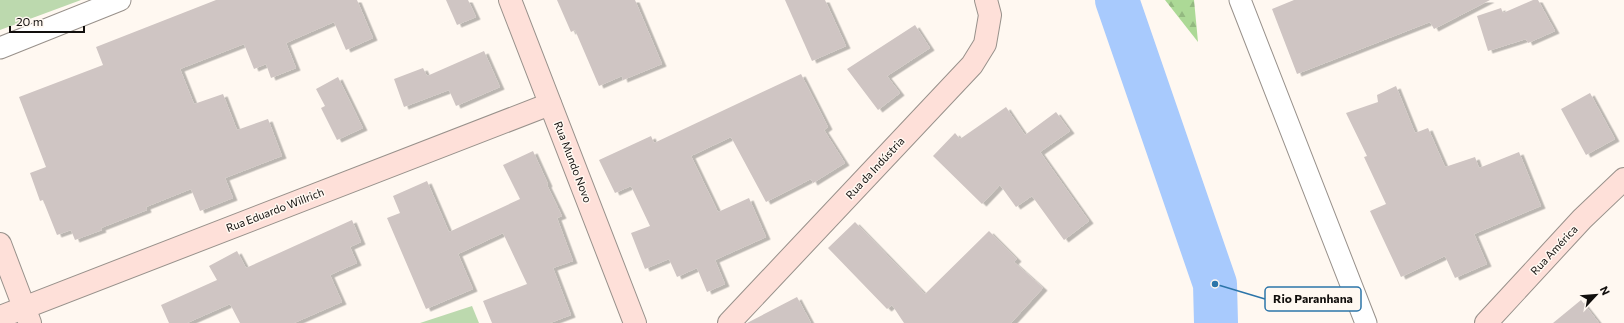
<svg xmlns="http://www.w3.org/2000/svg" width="1624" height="323" viewBox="0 0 1624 323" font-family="Commissioner,sans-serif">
<defs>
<pattern id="forest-firs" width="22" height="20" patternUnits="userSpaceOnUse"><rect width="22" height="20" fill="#acd996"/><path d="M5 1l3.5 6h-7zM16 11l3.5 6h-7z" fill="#93b980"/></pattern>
<filter id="shadow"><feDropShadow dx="4.5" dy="2.5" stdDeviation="0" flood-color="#0004"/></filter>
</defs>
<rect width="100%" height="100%" fill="#fff8f1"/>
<g fill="#bcd9ae">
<path d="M0,0h81l-81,30z"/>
<path d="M472,306l7,17h-59z"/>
</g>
<path fill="url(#forest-firs)" d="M1165,0h29l4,42z"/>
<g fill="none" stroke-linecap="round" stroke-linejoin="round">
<path stroke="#a8cafd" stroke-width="44" d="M1117,0l98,284 1,39"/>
</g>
<g fill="#cfc5c3" filter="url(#shadow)">
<path d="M216,0h141l16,38 -27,12 -12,-28 -48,21 10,25 -25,10 -5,-14 -12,5 -10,-25 -64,25 14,35 29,-10 14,36 31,-11 14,37 -57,22 8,20 -33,13 -9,-22 -45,18 1,3 -46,18 1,2 -27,10 -4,-10 -14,5 -14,-35 -3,1 -10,-28 16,-6 -27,-70 84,-32 -7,-18z"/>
<path d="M446,0h22l8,17 -19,8z"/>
<path d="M557,0h78l27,64 -39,16 -1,-4 -23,10 -24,-56 -4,2z"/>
<path d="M785,0h40l21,46 -34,15z"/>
<path d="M1294,0h196l-56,29 -4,-7 -133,52 -25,-65z"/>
<path d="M1533,0h5l17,31 -27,12 -2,-4 -38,12 -11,-35 24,-8 2,5z"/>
<path d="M915,25l15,23 -43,28 13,17 -22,17 -31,-41z"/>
<path d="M484,51l16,36 -44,19 -7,-16 -45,17 -10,-28 29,-11 4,8z"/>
<path d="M801,74l27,53 -4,3 21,33 -32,20 -2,-4 -45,23 -35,-65 -40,19 27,56 31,-14 17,39 -51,23 10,24 -18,8 -10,-24 -20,9 -8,-18 -24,10 -14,-36 19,-7 -19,-40 -16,7 -16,-33 52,-24 3,7z"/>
<path d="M338,77l25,51 -26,12 -16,-32 4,-2 -9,-17z"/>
<path d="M1396,86l19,47 13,-5 17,39 30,-10 4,11 40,-16 22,54 -67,28 13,30 -32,14 -10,-22 -44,21 -31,-66 16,-7 -22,-47 3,-1 -21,-43 32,-11 -1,-7z"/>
<path d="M1590,93l25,46 -29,16 -25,-46z"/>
<path d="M1006,107l19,28 31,-23 14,19 -30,21 49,69 -25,19 -32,-44 -16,11 -16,-22 -18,19 -49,-48 22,-23 5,6z"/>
<path d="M533,151l15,33 -1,1 15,31 -5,2 16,43 -20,7 18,47 -21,8h-58l-9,-22 44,-17 -24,-51 -45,21 15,35 -47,20 -39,-91 13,-5 -7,-17 34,-15 22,51 71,-33 -17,-34z"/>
<path d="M352,220l9,22 -11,5 7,16 -27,12 12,27 -48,21h-54l-10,-19 -43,19h-18l-8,-18 56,-25 -8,-14 28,-15 9,17z"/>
<path d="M855,222l70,72 64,-63 28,28 -3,3 29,26 -32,35h-107l-12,-18 -5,4 -59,-61z"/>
<path d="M797,297l14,26h-64z"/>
<path d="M1581,300l18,23h-46z"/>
</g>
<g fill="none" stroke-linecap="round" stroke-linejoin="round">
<g stroke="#98918b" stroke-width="23">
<g id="street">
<path d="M1240,0l126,323"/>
<path d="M0,48l120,-48"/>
</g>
</g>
<g stroke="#98918b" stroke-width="24">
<g id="secondary">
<path d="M510,0l125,323"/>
<path d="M0,244l30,79"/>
<path d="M0,317l550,-213"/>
<path d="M729,323l243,-258 13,-21 5,-29 -4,-15"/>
<path d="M1486,323l96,-104 42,-40"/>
</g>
</g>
<use href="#street" stroke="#fff" stroke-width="21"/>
<use href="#secondary" stroke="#fee0d9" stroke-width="22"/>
</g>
<g text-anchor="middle" stroke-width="3" stroke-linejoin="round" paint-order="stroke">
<g font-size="11" fill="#120f0d" stroke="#fff8f1">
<text transform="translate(573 162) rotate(69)" y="4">Rua Mundo Novo</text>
<text transform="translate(875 168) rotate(-47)" y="4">Rua da Indústria</text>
<text transform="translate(275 210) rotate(-21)" y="4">Rua Eduardo Willrich</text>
<text transform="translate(1554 250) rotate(-47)" y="4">Rua América</text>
</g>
</g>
<path fill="none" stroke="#2c75a9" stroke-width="1.5" d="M1215 284L1265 299"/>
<circle fill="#2c75a9" stroke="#fff8f1" stroke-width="1.5" cx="1215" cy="284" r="4"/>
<rect fill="#fff8f1" stroke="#2c75a9" stroke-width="1.5" x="1265" y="287" width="96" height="24" rx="4"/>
<g font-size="12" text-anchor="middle" font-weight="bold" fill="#120f0d">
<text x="1313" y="303">Rio Paranhana</text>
</g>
<g transform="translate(1596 295) rotate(64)" stroke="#fff8f1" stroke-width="3" paint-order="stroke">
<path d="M0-3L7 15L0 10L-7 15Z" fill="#120f0d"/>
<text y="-6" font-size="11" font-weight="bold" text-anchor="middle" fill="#120f0d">N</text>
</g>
<path d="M10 26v6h74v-6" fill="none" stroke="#120f0d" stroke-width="2"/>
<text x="16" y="26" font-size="12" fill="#120f0d" stroke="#fff8f1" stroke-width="3" paint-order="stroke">20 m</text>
</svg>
